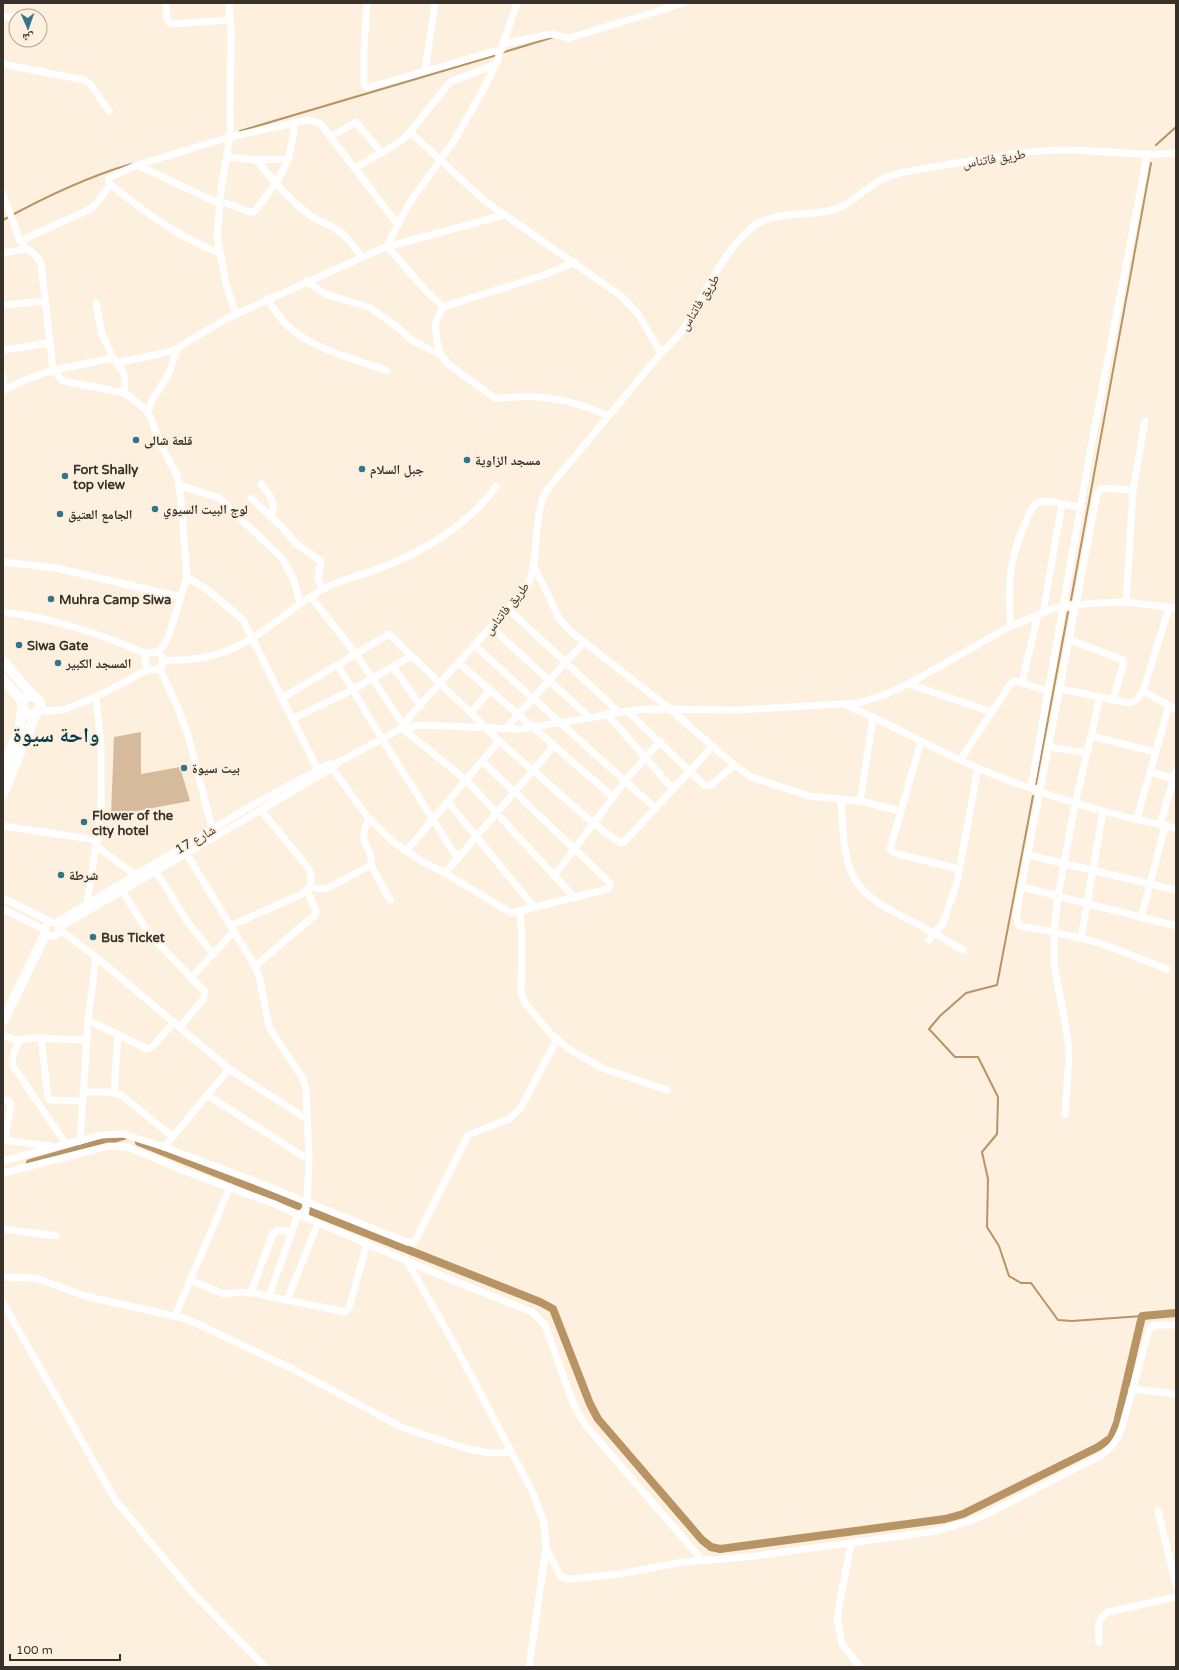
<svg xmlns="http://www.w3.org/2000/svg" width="1179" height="1670" viewBox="0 0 1179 1670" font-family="'Varela Round','Noto Naskh Arabic',sans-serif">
<rect width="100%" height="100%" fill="#fef0de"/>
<path fill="#d5bb9b" d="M141,732v42l39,-7 10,34 -79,15 3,-79z"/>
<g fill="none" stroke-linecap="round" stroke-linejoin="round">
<g stroke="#b89465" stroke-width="2">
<path d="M501,53l53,-16"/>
<path d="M240,131l257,-76"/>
<path d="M1156,145l20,-18"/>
<path d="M3,220c40,-22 84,-43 128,-56"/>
<path d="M1071,600l80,-437"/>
<path d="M1036,784l32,-172"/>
<path d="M1033,796l-36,189 -31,8 -26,23 -11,13 26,28h23l20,40 -1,37 -15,18 6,27 -1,48 12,19 10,30 12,7h10l27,37 14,1 70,-5"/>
</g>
<g stroke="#b89465" stroke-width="8">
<path d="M139,1142l159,64"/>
<path d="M30,1163l94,-27"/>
<path d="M310,1211l230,91 13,7 37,95 8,15 104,121 9,7 9,2 225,-30 18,-5 135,-67 13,-9 6,-15 25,-107 34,-3"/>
</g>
<g stroke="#fff" stroke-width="7">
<path d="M166,3l1,16 4,5 59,-4"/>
<path d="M229,3l2,29 -1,105 -9,52 -4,48 9,47 10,31"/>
<path d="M367,3l-3,45v37l3,3 135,-39"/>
<path d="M517,3l-21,61 -13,26 -28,49 -47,66 -21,41 39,45 17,16 -8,17 2,18 4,13 7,9 48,35c39,-6 77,0 112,17"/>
<path d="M3,17h13"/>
<path d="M504,44l47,-10 18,4 115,-35"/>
<path d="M3,64l81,16 6,4 19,27"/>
<path d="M425,70l10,-67"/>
<path d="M410,132l75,69 136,95 17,18 23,39"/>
<path d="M330,137l26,-15 26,31"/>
<path d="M227,157l29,3 33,-1"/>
<path d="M256,160c16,19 32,38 51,53 9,8 20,10 29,16 11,7 18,17 25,27"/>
<path d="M137,165l83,39"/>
<path d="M355,168l46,-27 9,-9 40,-50 46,-18"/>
<path d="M110,184c36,29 66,52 110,69"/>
<path d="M3,194l17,47c6,10 17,11 21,23l12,106 9,10 6,2 57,11 21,17 5,8 8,24 18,33 4,25 6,77 -18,58 -5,10 -6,7"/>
<path d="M220,201l30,11 5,-1c27,-35 35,-45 40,-89"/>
<path d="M20,241l70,-32c9,-6 14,-16 20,-25l-2,-5 2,-2 27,-12 93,-28 77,-17 13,3 78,102"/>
<path d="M3,253l25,-4"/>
<path d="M306,281l19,13 44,13 28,20 16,14 28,14"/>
<path d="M267,299c7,9 13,20 21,27 27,25 66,32 99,45"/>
<path d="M96,303l6,31 11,24 11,16 1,19"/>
<path d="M3,305l42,-4"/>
<path d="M443,307l101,-32 30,-13"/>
<path d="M3,350l46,-7"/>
<path d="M117,363l55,-12 54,-32 28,-13 129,-58 121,-33"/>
<path d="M3,377l2,13"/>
<path d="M3,390l22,-10 28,-10 60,-12"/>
<path d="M148,412l4,-12 16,-25 10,-27"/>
<path d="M261,484c8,9 16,20 10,32"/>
<path d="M179,485l40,13 63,60 12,22 6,24"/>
<path d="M1133,490l-31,-2 -5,6 -81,421 3,11 35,6 46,11 67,26"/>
<path d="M251,498l34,32 10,13 26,18 -3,16 4,13"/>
<path d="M3,562l53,6 125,29"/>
<path d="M533,564l26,54 11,13 100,78 64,56 17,12 58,19 51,5 40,10"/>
<path d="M187,577l21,13 35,30 75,150"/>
<path d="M311,597l45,57 48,72"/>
<path d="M1126,602l7,-112 12,-69"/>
<path d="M508,609l111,103"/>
<path d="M3,612c51,6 97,22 144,42"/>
<path d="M1043,612l19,-108"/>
<path d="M1011,626c-4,-42 -2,-66 15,-105 3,-7 7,-18 15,-19 9,-3 30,4 40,6"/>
<path d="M491,627l99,91"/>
<path d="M1070,640l53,20v5l-10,35"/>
<path d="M475,646l180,162"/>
<circle cx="154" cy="661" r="9"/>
<path d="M164,661c19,-1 39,-2 57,-8 40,-13 69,-47 106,-66 16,-8 34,-12 51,-18 41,-15 94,-46 118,-83"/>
<path d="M459,663l154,134"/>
<path d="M338,665l44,74 76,120"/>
<path d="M393,667l28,39"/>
<path d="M160,669l17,37 11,29 24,93"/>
<path d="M1022,683l16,-69"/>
<path d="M909,684l82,28"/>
<path d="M1061,689l67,14c8,-1 11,-5 15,-12l26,-83"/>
<path d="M490,690l-19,23 28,28 94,82 27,20 4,-1 89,-96"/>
<path d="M1143,691l33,18"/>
<path d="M282,698l107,-64 82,79"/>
<path d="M846,705c45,19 87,44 132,63 64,27 130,47 198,60"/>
<path d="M39,708l8,3 16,-1 33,-13 53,-28"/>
<path d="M627,711l77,74h7l23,-20"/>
<path d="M607,714l66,75"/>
<path d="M292,719l60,-29 59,-34"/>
<path d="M403,729l63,51 109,118"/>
<path d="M505,729l79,-87"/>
<path d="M406,730l7,-4 9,-1 97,4 71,-11 29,-6 25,-3 94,1 121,-7 25,-8 26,-12 97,-55 47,-20 40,-5 32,-1 50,6"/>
<path d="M1091,736l64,16"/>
<path d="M921,741l-31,108 4,4 65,16"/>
<path d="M1049,747l38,6"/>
<path d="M960,760l51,-77 5,-2 32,10"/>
<path d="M332,768l34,47 26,26 29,20 24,12 66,40 97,-24 2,-5 -2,-3 -126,-120"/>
<path d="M1150,772l26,7"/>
<path d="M1031,788l60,-341 56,-291"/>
<path d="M841,799c2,25 1,63 16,84 15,21 44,32 66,44 13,7 26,15 40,23"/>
<path d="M860,801l13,-83"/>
<path d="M448,802l86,105"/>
<path d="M1137,818l32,-113"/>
<path d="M1160,825l16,-55"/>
<path d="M3,826l94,14"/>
<path d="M96,846l38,28"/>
<path d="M406,851l93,-110"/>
<path d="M186,853l69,113 5,14 9,47 34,52 3,11 3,70 -2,41 -2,16"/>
<path d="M1028,855l148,35"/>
<path d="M371,865l19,35"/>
<path d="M156,871l30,49 27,34"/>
<path d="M445,873l109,-127"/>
<path d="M554,876l72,-96 34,-39"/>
<path d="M310,886l9,3 9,-1 43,-23c3,-19 -16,-20 -2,-47"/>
<path d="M1022,887l154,39"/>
<path d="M122,891l28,44 55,57 -2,7 -23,28"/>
<path d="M3,898l48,24"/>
<path d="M87,902l14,-88v-68l-5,-49"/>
<path d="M3,909l42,21"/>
<path d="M520,912l2,26 -1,55 4,10 25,30 19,16 33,19 65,22"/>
<path d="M1141,918l24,-92"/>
<circle cx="52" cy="929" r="7"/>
<path d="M55,923l201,-120 71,-38 10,-2"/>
<path d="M230,926l72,-32c10,-6 11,-14 7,-25l-48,-59"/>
<path d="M59,928l270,-158 8,-7 65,-35 9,-13 115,-127c15,-26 5,-66 20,-97l115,-138c7,-7 15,-14 21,-22 22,-33 37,-74 67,-101 25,-22 53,-12 83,-20 24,-6 38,-31 68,-37 23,-5 46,-8 69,-12 31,-5 63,-11 96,-11 37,0 73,7 111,3"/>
<path d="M59,929l37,28 133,112 79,51"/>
<path d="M1081,938l22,-127"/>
<path d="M929,940l14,-17 14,-41 21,-114"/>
<path d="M255,966l60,-51 1,-4 -9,-21"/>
<path d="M191,978l42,-46"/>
<path d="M88,1020l59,29 5,-2 22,-25"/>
<path d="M3,1035l12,5 19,-2 53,2"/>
<path d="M41,1038l7,60 3,2 32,1"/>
<path d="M19,1040l-7,19 1,7 53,78"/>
<path d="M83,1092h25l13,3 51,41"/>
<path d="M114,1092l4,-57"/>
<path d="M207,1095l102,65"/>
<path d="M3,1099l6,2 2,3 -6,36"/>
<path d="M1065,1114l4,-57 -1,-17 -14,-77v-31l4,-36 17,-92 25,-107"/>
<path d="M3,1140l47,6"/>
<path d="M80,1141l8,-120 8,-64"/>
<path d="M164,1147l65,-78"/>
<path d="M3,1161l98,-26 22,-1 41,13 88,33 155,62 6,1 3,-4 52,-104 41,-16 11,-10 37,-70"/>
<path d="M3,1173l106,-27 19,1 59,25 85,31 163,70 97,39 13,13 25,70 7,16 10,16 116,134"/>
<path d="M3,1229l53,7"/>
<path d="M406,1259l52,92 74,140 12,32 2,25 -17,119"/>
<path d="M3,1277l33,1 49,18 102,23 104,49 110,59 67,22 22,4 21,-1"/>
<path d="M190,1280l34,14 17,-2 12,1 92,19 4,-4 18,-65"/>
<path d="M251,1293l22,-60 5,-3 13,2"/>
<path d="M269,1296l29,-82"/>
<path d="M287,1300l31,-77"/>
<path d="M3,1303l113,198 76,91 73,75"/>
<path d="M175,1316l55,-129"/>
<path d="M1132,1389l44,5"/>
<path d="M1158,1511l18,74"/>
<path d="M851,1543l-14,75 5,26 18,23"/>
<path d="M546,1548l15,29 9,2 50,-5 62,-12 65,-5 190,-26 35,-11 17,-7 111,-57c12,-8 17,-16 22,-29l27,-98 6,-4h21"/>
<path d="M1099,1642c-1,-13 -3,-22 9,-30l68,-15"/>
</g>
<g stroke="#fff" stroke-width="10">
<path d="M3,661l30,35"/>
<path d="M3,679l19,22"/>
<circle cx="31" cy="705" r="9"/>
<path d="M3,769l16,-40 3,-19"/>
<path d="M3,794l33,-81"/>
<path d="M3,1021l43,-88"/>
</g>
</g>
<g fill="#357489" stroke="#fef0de" stroke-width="1.5">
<circle cx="136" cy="440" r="4"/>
<circle cx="467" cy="460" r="4"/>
<circle cx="362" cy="469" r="4"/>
<circle cx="65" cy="476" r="4"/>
<circle cx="155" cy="509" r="4"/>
<circle cx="60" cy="514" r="4"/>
<circle cx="51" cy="599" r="4"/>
<circle cx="19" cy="645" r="4"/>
<circle cx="58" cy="663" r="4"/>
<circle cx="184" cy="768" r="4"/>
<circle cx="84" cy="822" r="4"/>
<circle cx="61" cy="875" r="4"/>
<circle cx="93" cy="937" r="4"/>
</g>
<g text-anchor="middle" stroke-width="4" stroke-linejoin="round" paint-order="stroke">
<g font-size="13" fill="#36312a" stroke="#fef0de">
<text transform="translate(994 158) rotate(-9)" y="5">طريق فاتناس</text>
<text transform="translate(699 302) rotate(-58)" y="5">طريق فاتناس</text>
<text transform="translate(506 608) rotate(-51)" y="5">طريق فاتناس</text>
<text transform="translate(195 839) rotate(-30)" y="5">شارع 17</text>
</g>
<g font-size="13" font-weight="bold" fill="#36312a" stroke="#fef0de" text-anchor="start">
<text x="144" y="445">قلعة شالى</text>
<text x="475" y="465">مسجد الزاوية</text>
<text x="73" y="474">Fort Shally<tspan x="73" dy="15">top view</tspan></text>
<text x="370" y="474">جبل السلام</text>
<text x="163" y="514">لوج البيت السيوي</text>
<text x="68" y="519">الجامع العتيق</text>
<text x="59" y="604">Muhra Camp Siwa</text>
<text x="27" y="650">Siwa Gate</text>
<text x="66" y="668">المسجد الكبير</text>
<text x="192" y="773">بيت سيوة</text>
<text x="92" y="820">Flower of the<tspan x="92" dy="15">city hotel</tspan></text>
<text x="69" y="880">شرطة</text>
<text x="101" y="942">Bus Ticket</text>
</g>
<g font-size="21" font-weight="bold" fill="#053d4d" stroke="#fef0de">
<text x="56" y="742">واحة سيوة</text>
</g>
</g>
<rect width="1179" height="1670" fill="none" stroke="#36312a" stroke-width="8"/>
<g transform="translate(28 28) rotate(178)"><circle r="19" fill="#fef0de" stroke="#aea496"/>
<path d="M0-3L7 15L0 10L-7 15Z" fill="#357489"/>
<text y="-6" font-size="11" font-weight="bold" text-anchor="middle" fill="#36312a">ش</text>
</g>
<path d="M10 1654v6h110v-6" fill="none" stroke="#36312a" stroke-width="2"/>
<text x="16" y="1654" font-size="12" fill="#36312a" stroke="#fef0de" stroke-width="3" paint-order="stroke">100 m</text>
</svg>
